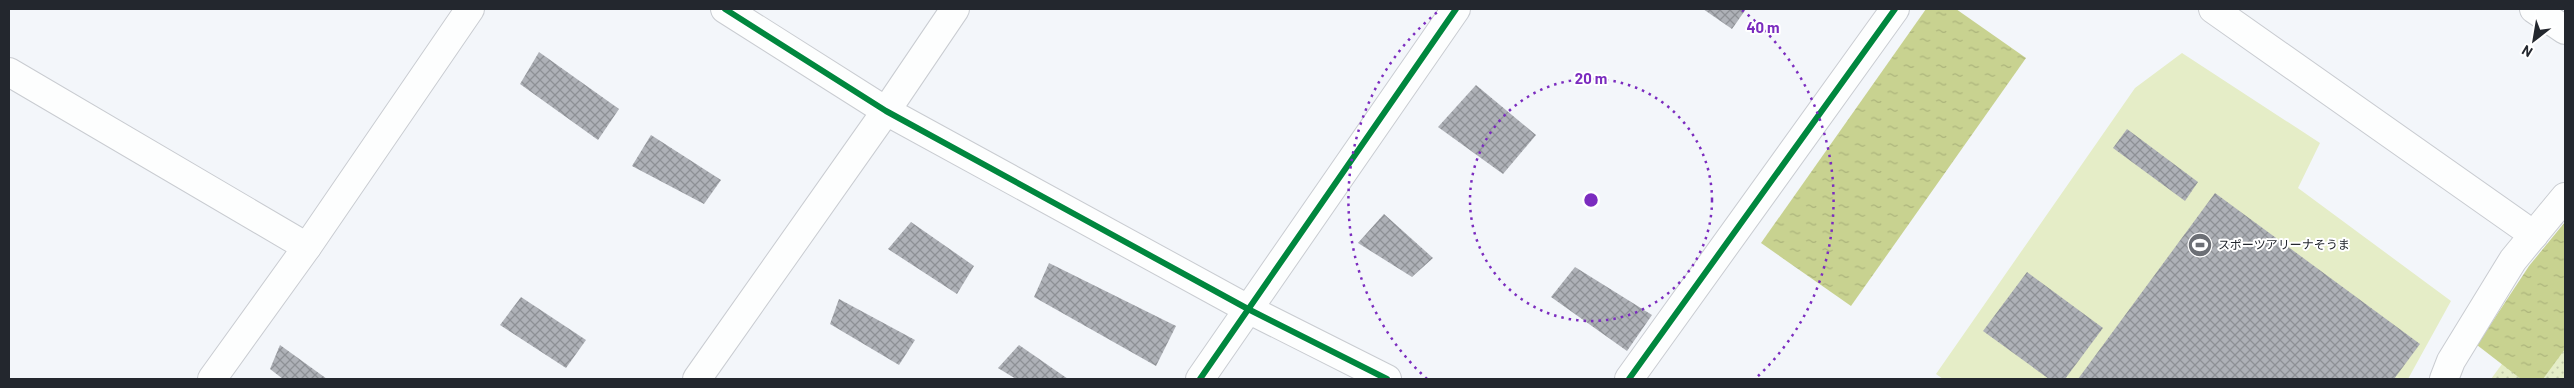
<svg xmlns="http://www.w3.org/2000/svg" width="2574" height="388" viewBox="0 0 2574 388" font-family="Barlow,'Noto Sans JP',sans-serif">
<defs>
<pattern id="grass-dots" width="8" height="8" patternUnits="userSpaceOnUse" patternTransform="scale(1.25)"><rect width="8" height="8" fill="#e5edc7"/><path d="M2 2h.1M6 6h.1" fill="none" stroke="#c4cbab" stroke-width="1.8" stroke-linecap="round"/></pattern>
<pattern id="water-ripples" width="26" height="14" patternUnits="userSpaceOnUse" patternTransform="scale(1.25)"><rect width="26" height="14" fill="#c8d290"/><path d="M2 4q2-2 4 0t4 0M15 11q2-2 4 0t4 0" fill="none" stroke="#acb47c"/></pattern>
<pattern id="building-cross-hatch" width="8" height="8" patternUnits="userSpaceOnUse" patternTransform="scale(1.25)"><rect width="8" height="8" fill="#aeb1b7"/><path d="M0 0l8 8M0 8l8-8" fill="none" stroke="#8d9095"/></pattern>
</defs>
<rect width="100%" height="100%" fill="#f3f6fa"/>
<path fill="url(#grass-dots)" d="M2565,278v101h-74z"/>
<path fill="#e5edc7" d="M2182,53l138,90 -22,45 153,113 -43,78h-465l-7,-5 199,-286z"/>
<g fill="url(#water-ripples)">
<path d="M1926,9h30l70,49 -175,248 -90,-63z"/>
<path d="M2565,222v127l-22,30h-22l-44,-34 52,-79z"/>
</g>
<g fill="url(#building-cross-hatch)">
<path d="M1703,9h43l-14,20z"/>
<path d="M539,52l80,57 -21,31 -78,-56z"/>
<path d="M1476,85l60,50 -33,39 -65,-47z"/>
<path d="M2127,129l71,53 -13,19 -72,-53z"/>
<path d="M651,135l70,45 -17,24 -72,-38z"/>
<path d="M2215,193l205,151 -26,35h-316z"/>
<path d="M1384,214l49,44 -21,19 -54,-34z"/>
<path d="M911,222l63,44 -17,28 -69,-45z"/>
<path d="M1049,263l127,63 -20,40 -122,-69z"/>
<path d="M1575,267l77,48 -25,36 -76,-54z"/>
<path d="M2027,272l76,56 -38,51h-16l-66,-48z"/>
<path d="M521,297l65,43 -20,28 -66,-43z"/>
<path d="M839,299l76,41 -16,25 -69,-41z"/>
<path d="M280,345l47,34h-44l-13,-10z"/>
<path d="M1019,345l49,34h-52l-18,-11z"/>
</g>
<g fill="none" stroke-linecap="round" stroke-linejoin="round">
<g stroke="#c9ccd1" stroke-width="30">
<g id="minor">
<path d="M725,9l161,102 362,198 139,70"/>
<path d="M2213,9l321,226"/>
<path d="M2534,9l31,21"/>
<path d="M9,72l298,175"/>
<path d="M212,379l95,-132 163,-238"/>
<path d="M697,379l189,-268 69,-102"/>
<path d="M1200,379l256,-370"/>
<path d="M1629,379l266,-370"/>
<path d="M2444,379l7,-18 62,-101 52,-63"/>
</g>
</g>
<use href="#minor" stroke="#fdfefe" stroke-width="28"/>
<g stroke="#fff" stroke-width="9">
<g id="cycleway">
<path d="M725,9l161,102 362,198 139,70"/>
<path d="M1200,379l256,-370"/>
<path d="M1629,379l266,-370"/>
</g>
</g>
<use href="#cycleway" stroke="#00873e" stroke-width="6"/>
</g>
<g fill="none" stroke="#7b2cbf" stroke-width="2.5" stroke-dasharray="2.5 5">
<circle cx="1591" cy="200" r="121"/>
<path d="M1427 379A243 243 0 0 1 1440 10M1742 10A243 243 0 0 1 1755 379"/>
</g>
<defs>
<g id="stadium-disc" transform="scale(1.25)"><circle r="9.5" fill="#6c6f75" stroke="#fff"/><path d="M0-5a6.5 5 0 1 0 0 10a6.5 5 0 1 0 0-10ZM-3.5-1.8h7v3.6h-7Z" fill="#fff"/></g>
</defs>
<g fill-rule="evenodd">
<use href="#stadium-disc" x="2200" y="245"/>
</g>
<g text-anchor="middle" stroke-width="4" stroke-linejoin="round" paint-order="stroke">
<g font-size="12" fill="#23272e" stroke="#fff" text-anchor="start">
<text x="2218" y="249">スポーツアリーナそうま</text>
</g>
</g>
<circle cx="1591" cy="200" r="8" fill="#7b2cbf" stroke="#fff" stroke-width="2.5"/>
<g font-size="15" text-anchor="middle" font-weight="bold" fill="#7b2cbf" stroke="#fff" stroke-width="4" stroke-linejoin="round" paint-order="stroke">
<text x="1763" y="33">40 m</text>
<text x="1591" y="84">20 m</text>
</g>
<rect width="2574" height="388" fill="none" stroke="#23272e" stroke-width="20"/>
<g transform="translate(2534 40) rotate(211)" stroke="#ffffff" stroke-width="4" paint-order="stroke">
<path d="M0-4L9 19L0 12L-9 19Z" fill="#23272e"/>
<text y="-8" font-size="14" font-weight="bold" text-anchor="middle" fill="#23272e">N</text>
</g>
</svg>
